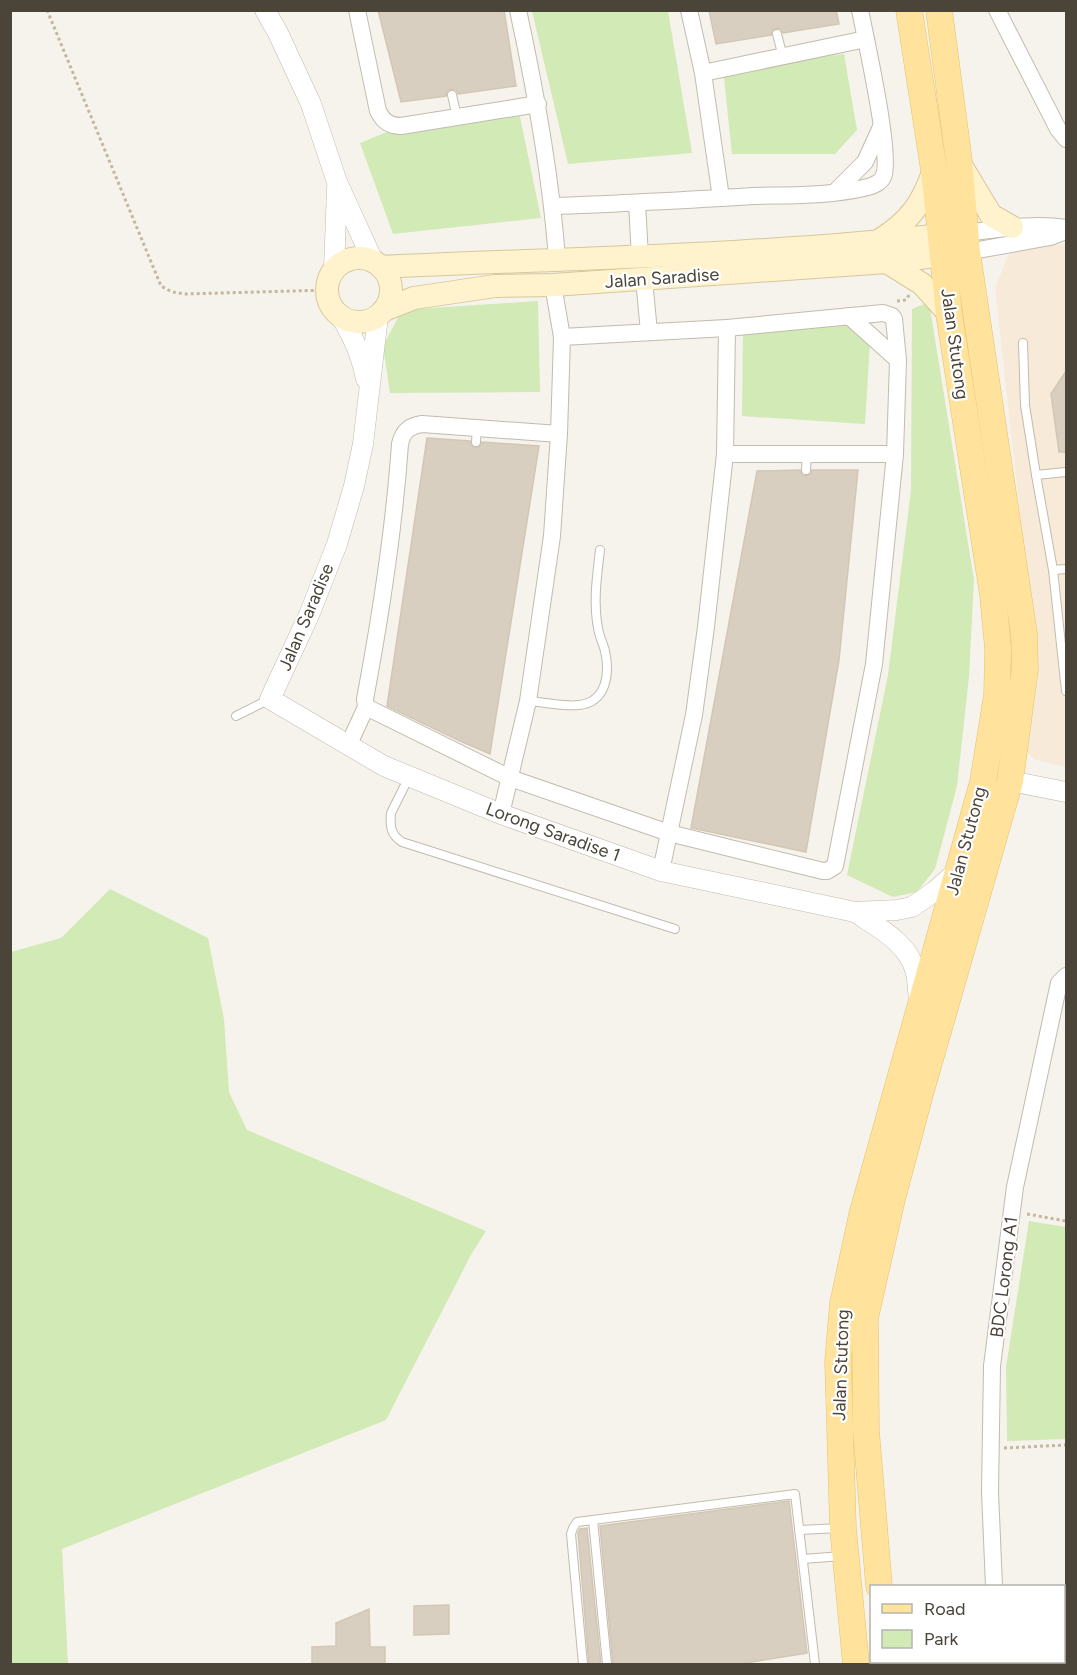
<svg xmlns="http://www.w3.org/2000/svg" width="1077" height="1675" viewBox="0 0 1077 1675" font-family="Figtree,sans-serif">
<rect width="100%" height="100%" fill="#f6f3ec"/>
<path fill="#f7ead8" d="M1066,244v523l-30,-7 -14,-12 16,-71 -43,-389 16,-39z"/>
<g fill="#d2eab5">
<path d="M532,11h136l24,142 -124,11z"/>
<path d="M844,54l13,76 -22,24h-103l-9,-85z"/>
<path d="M519,112l22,106 -148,16 -33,-91 32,-13z"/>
<path d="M538,301l2,91 -150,1 -7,-47 19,-36z"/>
<path d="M929,302l45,278 -5,96 -12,110 -22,83 -18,23 -24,5 -46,-22 41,-200 23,-185 1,-181z"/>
<path d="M848,322l22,21 -5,81 -123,-8 1,-90z"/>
<path d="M110,889l98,49 16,81 5,73 18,38 239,101 -14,22 -86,167 -324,129 6,115h-57v-712l50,-14z"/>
<path d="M1029,1221l37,6v212l-59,2 -1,-74z"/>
</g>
<g fill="#d8cfc1" stroke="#d3c7b4" stroke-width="1.5">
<path d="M378,10h126l12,76 -58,8 -2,-4 -5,-1 -4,2 -1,5 -45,6z"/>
<path d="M709,10h127l3,14 -56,9 -2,-4 -5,-1 -4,2 -1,5 -55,9z"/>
<path d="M1066,371v81h-7l-8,-58z"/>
<path d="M427,438l43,3 1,4 4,3 4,-1 3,-5 57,4 -49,308 -30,-13 -73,-35z"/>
<path d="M800,470l2,5 4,1 5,-2 1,-4h46l-19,190 -33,192 -115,-24 66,-357z"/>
<path d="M789,1501l18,152 -74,12h-120l-13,-139z"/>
<path d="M587,1528l14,137h-12l-11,-132 2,-4z"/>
<path d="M449,1605v29l-35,1v-29z"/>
<path d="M369,1609l1,38h15v18h-73v-18l24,-1v-23z"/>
</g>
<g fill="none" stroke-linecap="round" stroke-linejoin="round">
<g stroke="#c2bbae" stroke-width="10">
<g id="service">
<path d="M777,34l6,23"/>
<path d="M452,95l5,22"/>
<path d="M1023,343l2,62 11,70 17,95 13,121"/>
<path d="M476,442l1,-15"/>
<path d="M806,470l1,-17"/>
<path d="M1036,475l30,-3"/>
<path d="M1053,570l13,-1"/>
<path d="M528,701c16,1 35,6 51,4 28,-3 31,-32 26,-54 -2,-8 -6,-15 -7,-23 -5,-26 -1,-52 2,-78"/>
<path d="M236,716l34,-17"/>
<path d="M409,777l-18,36c-1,13 -1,21 11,29l273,87"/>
<path d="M593,1520l14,144"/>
<path d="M799,1530l42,-2"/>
<path d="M803,1559l39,-3"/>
<path d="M583,1664l-12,-130 2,-6 4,-6 218,-28 20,170"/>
</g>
</g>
<g stroke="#c2bbae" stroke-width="18">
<g id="minor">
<path d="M357,10l21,101c5,10 11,15 23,15l137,-22"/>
<path d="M518,10c18,83 33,165 39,249"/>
<path d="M689,10l14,63 18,125"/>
<path d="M997,10l61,119 8,10"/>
<path d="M703,73l163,-34"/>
<path d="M835,192l30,-30 16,-35"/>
<path d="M637,203l3,54"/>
<path d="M553,206c67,-2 134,-6 201,-10 38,-1 78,0 114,-9 5,-1 13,-5 15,-10 10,-16 -18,-142 -23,-167"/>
<path d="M965,233c34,-4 68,-10 101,-5"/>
<path d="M967,252l83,-15 16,-6"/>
<path d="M644,279l5,53"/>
<path d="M849,316l49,44"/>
<path d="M725,454h170"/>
<path d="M366,707l144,71 159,55 154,38h4l8,-5 39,-202 21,-210 3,-94 -4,-41 -2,-3 -9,-3 -156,15 -165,9"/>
<path d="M348,746l18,-39 -1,-8c16,-85 29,-169 35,-255 3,-13 9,-18 22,-20l137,10"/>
<path d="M501,814l27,-113 24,-165 7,-102 3,-97 -9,-52"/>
<path d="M661,871l33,-156 12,-88 19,-173 2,-126"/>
<path d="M994,1586l-4,-94 2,-126 23,-179 44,-204 7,-7"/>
<path d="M1064,1629h2"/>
</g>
</g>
<g stroke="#c2bbae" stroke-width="21">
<g id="tertiary">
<path d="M265,10l13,23 33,71 26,78 36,79"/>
<path d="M334,270l3,-82"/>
<path d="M378,316l-15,128 -9,42 -17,58 -28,71 -39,84 114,67 117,48 160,57 194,41 42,-2 15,-3 23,-16 25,-22"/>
<path d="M342,318c12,20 20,38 24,61"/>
<path d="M1010,781l56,11"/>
<path d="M855,912c24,16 54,31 61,61 2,9 2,19 3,28"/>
</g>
</g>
<g stroke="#d6c79b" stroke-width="24">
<g id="secondary">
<path d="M959,162l32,53 21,12"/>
<path d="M880,240c30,-19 42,-36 54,-70"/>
<circle cx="359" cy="290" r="32"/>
<path d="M887,262l35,22 27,30"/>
<path d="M381,267c187,-9 375,-11 561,-32"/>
<path d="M384,310l30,-12 81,-12 58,-1 334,-23 56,-7"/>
</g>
</g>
<g stroke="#e6c16a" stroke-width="27">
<g id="primary">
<path d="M879,1586l-13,-156 -1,-112 27,-119 28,-105 90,-313 15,-112 -1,-35 -57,-382 -8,-91 -20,-151"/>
<path d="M886,1662v2"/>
<path d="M856,1664l-13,-136 -5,-167 5,-58 19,-88 121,-433 14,-87 1,-46 -5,-54 -44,-281 -15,-144 -25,-160"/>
</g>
</g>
<g stroke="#c4b79f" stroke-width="3" stroke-dasharray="3 3" stroke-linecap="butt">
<path d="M47,10l114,276 11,6 14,2 141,-4"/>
<path d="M897,301l9,-1 3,-5"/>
<path d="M1027,1214l39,7"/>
<path d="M1004,1448l62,-3"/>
</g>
<use href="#service" stroke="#fff" stroke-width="8"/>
<use href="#minor" stroke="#fff" stroke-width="16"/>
<use href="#tertiary" stroke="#fff" stroke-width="20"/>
<use href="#secondary" stroke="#fff3cd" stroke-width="22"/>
<use href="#primary" stroke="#ffe39c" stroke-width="26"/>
</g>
<g text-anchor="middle" stroke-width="4.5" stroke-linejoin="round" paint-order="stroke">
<g font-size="18" fill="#4b4439" stroke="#fff">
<text transform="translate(662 278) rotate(-4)" y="6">Jalan Saradise</text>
<text transform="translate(955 344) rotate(82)" y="6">Jalan Stutong</text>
<text transform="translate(306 617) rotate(-67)" y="6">Jalan Saradise</text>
<text transform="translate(553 832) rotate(20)" y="6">Lorong Saradise 1</text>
<text transform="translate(966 841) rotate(-75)" y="6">Jalan Stutong</text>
<text transform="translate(1004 1277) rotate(-83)" y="6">BDC Lorong A1</text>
<text transform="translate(841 1365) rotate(-88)" y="6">Jalan Stutong</text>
</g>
</g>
<rect width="1077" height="1675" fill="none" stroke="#4b4439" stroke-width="24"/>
<rect x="870" y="1585" width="195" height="78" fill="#ffffff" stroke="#b7b4b0" stroke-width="1.5"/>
<rect x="882" y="1604" width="30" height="9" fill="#ffe39c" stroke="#b7b4b0" stroke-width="1.5"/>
<text x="924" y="1615" font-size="18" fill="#4b4439">Road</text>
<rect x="882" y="1630" width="30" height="18" fill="#d2eab5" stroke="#b7b4b0" stroke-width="1.5"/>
<text x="924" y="1645" font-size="18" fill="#4b4439">Park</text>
</svg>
